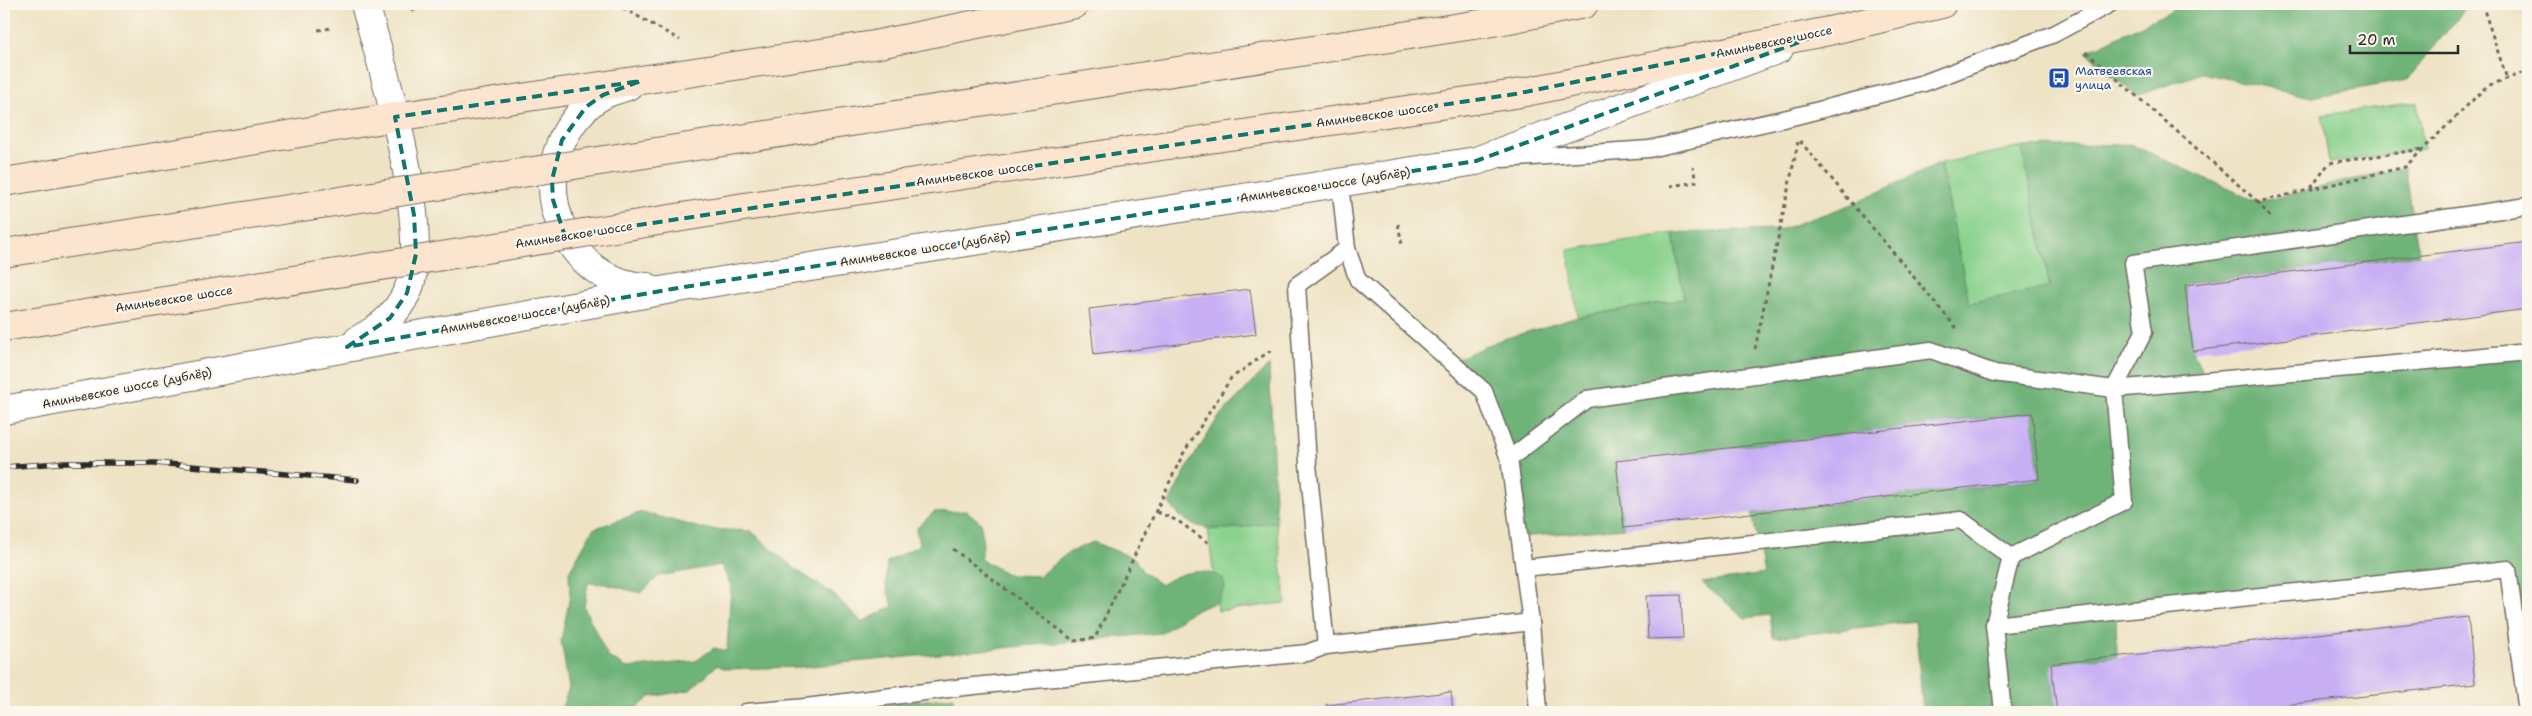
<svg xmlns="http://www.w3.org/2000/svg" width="2532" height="716" viewBox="0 0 2532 716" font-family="'Shantell Sans',sans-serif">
<rect width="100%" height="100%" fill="#fbf7ec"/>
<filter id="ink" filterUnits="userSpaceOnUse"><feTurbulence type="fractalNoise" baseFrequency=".02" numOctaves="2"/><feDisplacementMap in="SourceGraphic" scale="10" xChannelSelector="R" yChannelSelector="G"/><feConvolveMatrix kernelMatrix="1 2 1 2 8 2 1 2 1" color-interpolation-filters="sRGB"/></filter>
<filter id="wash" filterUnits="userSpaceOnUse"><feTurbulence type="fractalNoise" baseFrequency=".0096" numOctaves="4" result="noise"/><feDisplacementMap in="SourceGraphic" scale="20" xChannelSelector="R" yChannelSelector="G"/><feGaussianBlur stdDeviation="1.12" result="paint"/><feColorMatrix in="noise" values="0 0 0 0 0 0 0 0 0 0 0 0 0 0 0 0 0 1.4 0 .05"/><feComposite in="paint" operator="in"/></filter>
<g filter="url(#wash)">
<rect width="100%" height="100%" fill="#efe3c5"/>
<g fill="#89d18c" stroke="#5a7e5c">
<path d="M2417,102l7,47 -95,14 -7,-48z"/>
<path d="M2022,147l28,141 -81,16 -28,-141z"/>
<path d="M1673,233l11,66 -106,18 -10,-67z"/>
<path d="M1276,522l10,81 -68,8 -10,-81z"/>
</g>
<g fill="#6eb378" stroke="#4c6f52" fill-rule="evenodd">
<path d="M2185,4h284l-62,76 -95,17 -110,-24 -66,23 -50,-44z"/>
<path d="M2130,144l128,58 147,-35 14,88 -234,29 8,67 13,30 322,-29v258l-15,2 -5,-43 -392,43 1,44 -66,8 6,48h-134l-8,-91 -142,17 -3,-23 -25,3 -43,-35 62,-9 -12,-61 287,-34 -7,-66 -416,48 8,67 -104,9 -11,-78 -25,-68 -34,-29 50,-22 78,-23 106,-18 -11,-66 106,-3 74,-26 88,-41 28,140 81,-16 -28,-140z"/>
<path d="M1269,365l7,157c-40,5 -81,20 -107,-19l19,-37 30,-48z"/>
<path d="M967,511l14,12 2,23 -3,13 29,16 30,1 29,-23 25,-11 41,16 8,13 19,14c19,-13 41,-19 62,-6l2,8 -8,15 -26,10 -29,21 -361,34 -75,2 -9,-4 -27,25 -40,7 -18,15h-72l9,-24 -8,-47 9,-45 -1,-24 24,-43 49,-17 62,17 47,2 44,38 37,24 30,29 31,-16 -7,-20 1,-24 32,-17 -3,-16 18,-17zM721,565l10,21 -4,65 -13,-3 -18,13 -69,7 -19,-11 -24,-50 4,-24 17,1 36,9 18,-17z"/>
<path d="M954,697l2,15 -133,-1z"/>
</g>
<g id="blocks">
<g fill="#c8aff4">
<path d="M2528,242v67l-335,42 -8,-66z"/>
<path d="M1250,289l6,45 -162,21 -5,-46z"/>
<path d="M2032,413l7,66 -415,49 -8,-67z"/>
<path d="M1681,595l2,43 -35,1 -2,-43z"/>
<path d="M2468,617l7,67 -255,28h-163l-6,-48z"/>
<path d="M1451,692l2,20h-127v-7z"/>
</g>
</g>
</g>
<g filter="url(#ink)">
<use href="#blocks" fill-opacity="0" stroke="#706b61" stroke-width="1"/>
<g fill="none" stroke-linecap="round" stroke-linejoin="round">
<g stroke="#706b61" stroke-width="19">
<g id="service">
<path d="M1503,159l146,-10 143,-32 132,-34 130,-49 56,-30"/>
<path d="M1340,183l7,66 -50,36 11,179 18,182 205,-24 7,90"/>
<path d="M1347,249l11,31 126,111 25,68 22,163"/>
<path d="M1509,459l78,-60 344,-49 63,23 120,16 414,-37"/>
<path d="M2011,557l113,-56 -10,-112 30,-57 -11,-69 395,-57"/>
<path d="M1524,568l437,-48 50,37 -17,68"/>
<path d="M746,712l60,-5"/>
<path d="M807,712l-1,-5 158,-20 343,-34 19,-7"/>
<path d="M2003,712l-9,-87 514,-56 19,143"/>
</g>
</g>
<g stroke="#706b61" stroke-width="30">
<g id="tertiary">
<path d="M628,86c-8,3 -17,5 -25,9 -15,8 -28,23 -37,38 -36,64 5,151 81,154"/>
<path d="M358,340c21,-11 37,-24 48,-46 30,-56 -24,-228 -41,-290"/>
<path d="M4,410l668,-121 804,-128 303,-112"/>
</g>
</g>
<g stroke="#706b61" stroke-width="30">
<g id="secondary">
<path d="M864,120l635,-99 85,-17"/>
<path d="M1107,154l408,-60 314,-63 113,-27"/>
<path d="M4,182l391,-65 479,-72 201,-41"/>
</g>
</g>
<g stroke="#706b61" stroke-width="3" stroke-dasharray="4 4" stroke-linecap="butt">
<path d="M616,4l64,36"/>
<path d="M2482,4l25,75"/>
<path d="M412,10l9,-1"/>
<path d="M318,30l14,-2"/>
<path d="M2086,52l172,150"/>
<path d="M1800,141l158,189"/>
<path d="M1670,186l26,-4 -3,-15"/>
<path d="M2311,188l18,-25 94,-14"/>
<path d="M2270,217l-12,-15 147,-35 82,-81 41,-15"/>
<path d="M1398,224l4,21"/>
<path d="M1755,349l43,-207"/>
<path d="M1157,512l21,9 32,23"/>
<path d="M953,549l121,92 21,-3 88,-184 48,-76 42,-29"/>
</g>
<use href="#service" stroke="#fff" stroke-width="16"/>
<use href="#tertiary" stroke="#fff" stroke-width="28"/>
<use href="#secondary" stroke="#fce5cf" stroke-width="28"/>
<g stroke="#2b2b2b" stroke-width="5.5">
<path id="rail" d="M4,467l55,-4h96l202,17"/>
</g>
<use href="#rail" stroke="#fbf7ec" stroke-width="4" stroke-dasharray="11" stroke-linecap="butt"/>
<g stroke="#706b61" stroke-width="30" stroke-linecap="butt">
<g id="secondary-bridge">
<path d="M4,253l860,-133"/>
<path d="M4,327l740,-120 363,-53"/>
</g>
</g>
<use href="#secondary-bridge" stroke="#fce5cf" stroke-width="28"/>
</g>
</g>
<path fill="none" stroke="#0f766e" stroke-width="4" stroke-dasharray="10 6" stroke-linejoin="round" d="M1829,31l-353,130 -804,128 -325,58 43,-29 17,-25 9,-39 -2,-39 -19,-98 246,-36 -38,14 -17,12 -24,33 -10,40 1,20 12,36 950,-142z"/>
<defs>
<g id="bus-square" transform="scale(1.125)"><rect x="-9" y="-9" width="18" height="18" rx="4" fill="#1a4fb4" stroke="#fbf7ec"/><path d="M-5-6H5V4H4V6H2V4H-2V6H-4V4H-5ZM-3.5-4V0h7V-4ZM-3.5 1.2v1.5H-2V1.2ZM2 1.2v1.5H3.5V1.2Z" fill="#fff"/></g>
</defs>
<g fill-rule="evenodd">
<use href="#bus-square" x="2059" y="78"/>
</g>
<g text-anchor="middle" stroke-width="4.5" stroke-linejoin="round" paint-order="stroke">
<g font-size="12" fill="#2b2b2b" stroke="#fbf7ec">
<text transform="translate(1774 42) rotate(-12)" y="4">Аминьевское шоссе</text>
<text transform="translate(1375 115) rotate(-8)" y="4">Аминьевское шоссе</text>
<text transform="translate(975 174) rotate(-8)" y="4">Аминьевское шоссе</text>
<text transform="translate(1325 185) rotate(-9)" y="4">Аминьевское шоссе (дублёр)</text>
<text transform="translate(574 235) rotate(-9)" y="4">Аминьевское шоссе</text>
<text transform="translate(925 249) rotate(-9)" y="4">Аминьевское шоссе (дублёр)</text>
<text transform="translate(174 299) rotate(-9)" y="4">Аминьевское шоссе</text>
<text transform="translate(525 315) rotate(-10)" y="4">Аминьевское шоссе (дублёр)</text>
<text transform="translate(127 388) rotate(-11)" y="4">Аминьевское шоссе (дублёр)</text>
</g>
<g font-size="12" fill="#164399" stroke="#fbf7ec" text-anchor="start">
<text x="2075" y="75">Матвеевская<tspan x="2075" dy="14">улица</tspan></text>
</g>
</g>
<rect width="2532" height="716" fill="none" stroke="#fbf7ec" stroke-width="20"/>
<path d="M2350 45v8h108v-8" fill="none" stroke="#2b2b2b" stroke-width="2.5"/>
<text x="2357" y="45" font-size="15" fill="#2b2b2b" stroke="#fbf7ec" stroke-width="4" paint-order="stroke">20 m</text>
</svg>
